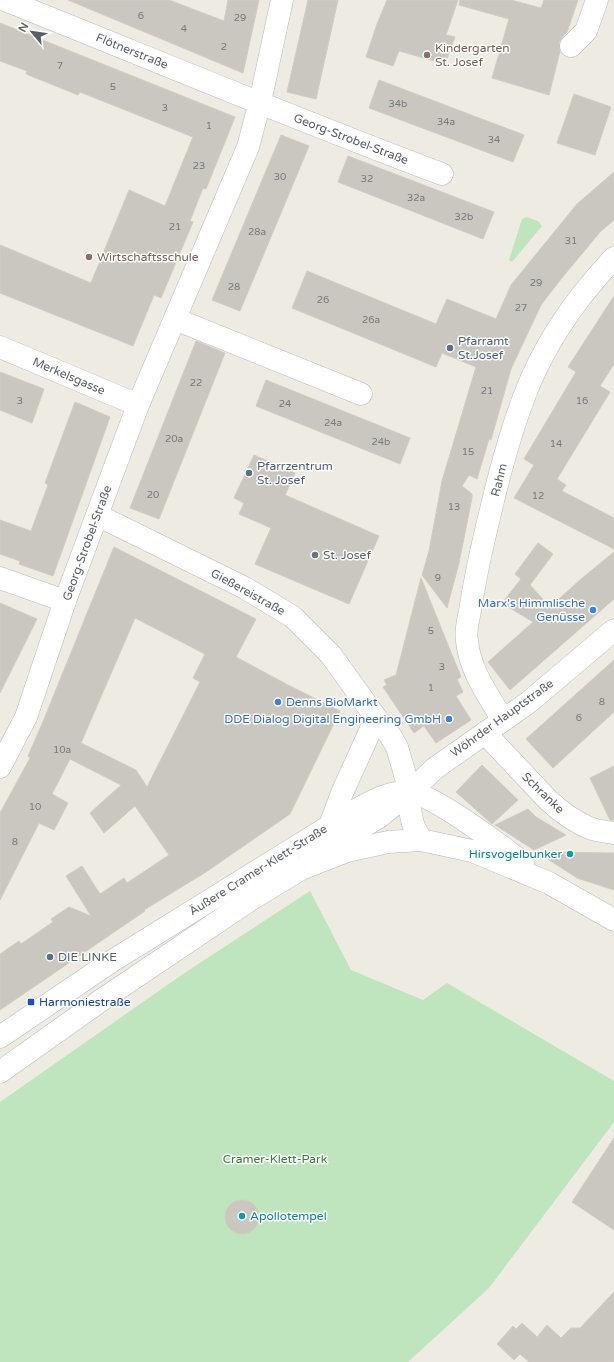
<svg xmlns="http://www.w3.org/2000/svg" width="614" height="1362" viewBox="0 0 614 1362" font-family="'Varela Round',sans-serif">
<rect width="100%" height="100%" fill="#eeebe2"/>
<g fill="#bfe5be">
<path d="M527,217l11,4 4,5 -30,36 -3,-2 13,-41z"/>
<path d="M310,891l41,79 72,30 24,-17 167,98v41l-125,166 -81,74h-408v-260l183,-128z"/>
</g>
<g fill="#cac7c1" stroke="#d2ccc1" fill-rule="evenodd">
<path d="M68,0h101l55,21 4,-21h31l-16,73z"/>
<path d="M308,0h30l-22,99 -29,-7z"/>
<path d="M387,0h71l-12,35 9,2 -10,27 -46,-13 -6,15 -27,-9 11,-33z"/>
<path d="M460,0h51l30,8 3,-8h34l-11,32 -3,3 -5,7 1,9 -11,44 -57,-17 17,-59 -50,-14z"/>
<path d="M0,23l235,94 -29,72 -3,-1 -13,33 3,1 -32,76 -7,-3 -21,51 -133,-53v-48l91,38 38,-93 36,16 28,-69 -113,-45 -2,3 -52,-21 1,-3 -27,-10z"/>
<path d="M379,80l145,55 -11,27 -144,-54z"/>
<path d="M574,94l37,13 -16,48 -38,-12z"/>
<path d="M281,135l28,11 -69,165 -28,-11z"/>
<path d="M348,156l146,56 -11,27 -145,-57z"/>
<path d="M614,172v48l-13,11 -40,48 -20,26 -30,64 -20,71 -2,-1 -12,40 -8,-4 -7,11 10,8v4l-13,65 -12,45 -25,-33 7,-24 13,-70 34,-114 -34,-14 -6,14 -144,-59 15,-37 129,53 11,-25 49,20 15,-34 66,-81z"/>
<path d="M614,296v68l-14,22 10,6 -53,87 9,6 -4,6 52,27v31l-100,-51 20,-33 -10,-6 52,-87 -8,-5z"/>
<path d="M196,341l29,12 -66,166 -29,-11z"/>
<path d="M0,372l44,17 -12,34 -32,-13z"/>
<path d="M266,380l144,58 -10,26 -144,-58z"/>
<path d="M75,402l35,15 -57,159 -34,-12 1,-3 -20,-7v-34l31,11 17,-46 -3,-2z"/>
<path d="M254,455l41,18 -10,22 94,41 -30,68 -94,-40 16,-36 -32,-14 5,-11 -10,-5z"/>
<path d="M538,543l15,11 -23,31 20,22 31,-28 33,-27v47l-104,91 -22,-28 45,-40 -31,-19 19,-24 -6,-5z"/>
<path d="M114,547l142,72 -20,38 52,28 52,26 -50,103 -84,58 -62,38 1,1 -145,99v-56l19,-13 2,3 32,-22 -2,-3 18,-12 22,9 -25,-40 16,-10 18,28 24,-16 3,5 42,-28 -34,-49 -31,27 -14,-20 31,-28 -51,-26 -18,35 16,9 -14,27 -15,-7 -39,77v-87l30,-55 -2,-2 14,-32zM135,618l70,36 -12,24 7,4 -53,105 -11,-17 -55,-27z"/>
<path d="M421,578l40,99 -4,2 6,13 -7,4 15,24 -35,23 -12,-17 -10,7 -31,-46 4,-2 -3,-5 12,-5z"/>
<path d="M0,603l37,16 -37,74z"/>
<path d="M614,660v52l-61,56 -27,-29z"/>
<path d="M482,765l36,35 -26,24 -36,-32z"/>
<path d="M614,766v54h-4l-20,-42z"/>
<path d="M528,809l8,8 30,18 -32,15 -39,-25z"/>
<path d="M537,852l77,1v37l-37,-12z"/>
<path d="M614,1138v92l-42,-28z"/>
<circle cx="242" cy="1217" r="17"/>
<path d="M614,1292v70h-85l-9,-8 -6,6 -17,-16 16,-18 3,3 6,-6 15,14 10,-12 14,13 10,-10h9z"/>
</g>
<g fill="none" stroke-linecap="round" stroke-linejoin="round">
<g stroke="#b8babf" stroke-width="23">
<g id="street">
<path d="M5,0c145,58 290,119 437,174"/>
<path d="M571,46l15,-15 11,-31"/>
<path d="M175,319l186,75"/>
<path d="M0,347l138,58"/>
<path d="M97,515l148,73 48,29 38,38 45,63 14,17 7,12 13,45v18l2,10 2,7 7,13"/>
<path d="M0,578l65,23"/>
<path d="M503,720c-15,-25 -33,-49 -36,-79 -2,-10 1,-20 3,-30 3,-20 7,-40 11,-59 12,-52 24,-105 43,-155 19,-51 52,-99 90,-139"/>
<path d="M485,733l63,67c13,12 28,23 44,29 7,2 15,3 22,4"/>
<path d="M0,767l26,-50 39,-116 73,-196 110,-258 12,-45 22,-102"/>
<path d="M330,825l12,-32 34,-75"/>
<path d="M310,862l27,-20 42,-25 31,-25 24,-23 95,-67 85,-72"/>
</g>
</g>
<g stroke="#b6b9bf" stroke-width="23">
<g id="secondary">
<path d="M0,1037l112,-76 237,-147c18,-10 38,-23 60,-22 22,1 94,55 114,71"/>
<path d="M0,1072l103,-73 150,-101 48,-29 46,-18 41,-9 33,-2 51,11 77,32 65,37"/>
</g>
</g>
<use href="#street" stroke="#fff" stroke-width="22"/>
<use href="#secondary" stroke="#fff" stroke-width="22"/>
</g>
<g fill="#8d6e63" stroke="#fff" stroke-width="1.5">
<circle cx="427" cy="55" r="4"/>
<circle cx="89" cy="257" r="4"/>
</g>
<g fill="#5c6f8a" stroke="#fff" stroke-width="1.5">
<circle cx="450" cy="348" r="4"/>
<circle cx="249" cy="473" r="4"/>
<circle cx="50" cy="957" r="4"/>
</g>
<circle fill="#6b7280" stroke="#fff" stroke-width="1.5" cx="315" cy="555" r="4"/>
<g fill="#3f7fe0" stroke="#fff" stroke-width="1.5">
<circle cx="593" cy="610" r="4"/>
<circle cx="278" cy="702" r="4"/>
<circle cx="449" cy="719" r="4"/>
</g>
<g fill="#0f9aa8" stroke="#fff" stroke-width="1.5">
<circle cx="570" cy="854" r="4"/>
<circle cx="242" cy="1216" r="4"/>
</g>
<rect fill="#1a4fb4" stroke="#fff" stroke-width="1.5" x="27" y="998" width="8" height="8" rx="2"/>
<g text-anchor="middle" stroke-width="3" stroke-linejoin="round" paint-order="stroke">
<g font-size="10" fill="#77797a">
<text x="141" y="19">6</text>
<text x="240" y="21">29</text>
<text x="184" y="32">4</text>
<text x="224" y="50">2</text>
<text x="60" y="69">7</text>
<text x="113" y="90">5</text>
<text x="398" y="107">34b</text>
<text x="165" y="111">3</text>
<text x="446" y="125">34a</text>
<text x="209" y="129">1</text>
<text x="494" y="143">34</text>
<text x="199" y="169">23</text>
<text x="280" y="180">30</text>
<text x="367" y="182">32</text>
<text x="416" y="201">32a</text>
<text x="464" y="220">32b</text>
<text x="175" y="230">21</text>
<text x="257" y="235">28a</text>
<text x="571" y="244">31</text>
<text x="536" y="286">29</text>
<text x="234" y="290">28</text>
<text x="323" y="303">26</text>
<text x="521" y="311">27</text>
<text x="371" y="323">26a</text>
<text x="196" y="386">22</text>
<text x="487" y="394">21</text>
<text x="20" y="404">3</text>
<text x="582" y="404">16</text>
<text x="285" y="407">24</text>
<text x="333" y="426">24a</text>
<text x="174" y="442">20a</text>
<text x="381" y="445">24b</text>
<text x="556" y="447">14</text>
<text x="468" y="455">15</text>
<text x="153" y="498">20</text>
<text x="538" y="499">12</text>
<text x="454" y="510">13</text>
<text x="438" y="581">9</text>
<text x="431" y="634">5</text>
<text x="442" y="670">3</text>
<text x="431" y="691">1</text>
<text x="602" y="705">8</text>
<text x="579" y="721">6</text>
<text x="62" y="753">10a</text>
<text x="35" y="810">10</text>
<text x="15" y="845">8</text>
</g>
<g font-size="12" fill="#785e54" stroke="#fff" text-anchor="start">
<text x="435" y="52">Kindergarten<tspan x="435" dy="14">St. Josef</tspan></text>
<text x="97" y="261">Wirtschaftsschule</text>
</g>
<g font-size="12" fill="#5b5f63" stroke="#fff">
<text transform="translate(132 51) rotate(22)" y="4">Flötnerstraße</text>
<text transform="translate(351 139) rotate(21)" y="4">Georg-Strobel-Straße</text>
<text transform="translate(69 376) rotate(23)" y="4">Merkelsgasse</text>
<text transform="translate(499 480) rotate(-76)" y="4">Rahm</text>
<text transform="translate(87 543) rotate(-70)" y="4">Georg-Strobel-Straße</text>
<text transform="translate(248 592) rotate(29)" y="4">Gießereistraße</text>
<text transform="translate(502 718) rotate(-36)" y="4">Wöhrder Hauptstraße</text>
<text transform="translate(543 793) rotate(44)" y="4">Schranke</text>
<text transform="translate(258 870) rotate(-32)" y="4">Äußere Cramer-Klett-Straße</text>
</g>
<g font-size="12" fill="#4e5e75" stroke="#fff" text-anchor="start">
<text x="458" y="345">Pfarramt<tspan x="458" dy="14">St.Josef</tspan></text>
<text x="257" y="470">Pfarrzentrum<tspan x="257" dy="14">St. Josef</tspan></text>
<text x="58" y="961">DIE LINKE</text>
</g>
<g font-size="12" fill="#5b616d" stroke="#fff" text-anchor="start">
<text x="323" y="559">St. Josef</text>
</g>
<g font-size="12" fill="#366cbe" stroke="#fff" text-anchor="end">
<text x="585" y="607">Marx's Himmlische<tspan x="585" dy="14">Genüsse</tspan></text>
<text x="286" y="706" text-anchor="start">Denns BioMarkt</text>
<text x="441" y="723">DDE Dialog Digital Engineering GmbH</text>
</g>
<g font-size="12" fill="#0d838f" stroke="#fff" text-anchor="end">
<text x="562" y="858">Hirsvogelbunker</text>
<text x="250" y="1220" text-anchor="start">Apollotempel</text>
</g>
<g font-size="12" fill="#164399" stroke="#fff" text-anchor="start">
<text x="39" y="1006">Harmoniestraße</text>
</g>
<g font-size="12" fill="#338135" stroke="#fff">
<text x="275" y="1163">Cramer-Klett-Park</text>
</g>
</g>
<g transform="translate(32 32) rotate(299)" stroke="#ffffff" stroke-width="3" paint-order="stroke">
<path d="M0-3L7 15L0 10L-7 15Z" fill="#5b5f63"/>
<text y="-6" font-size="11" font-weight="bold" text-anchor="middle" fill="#5b5f63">N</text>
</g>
</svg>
